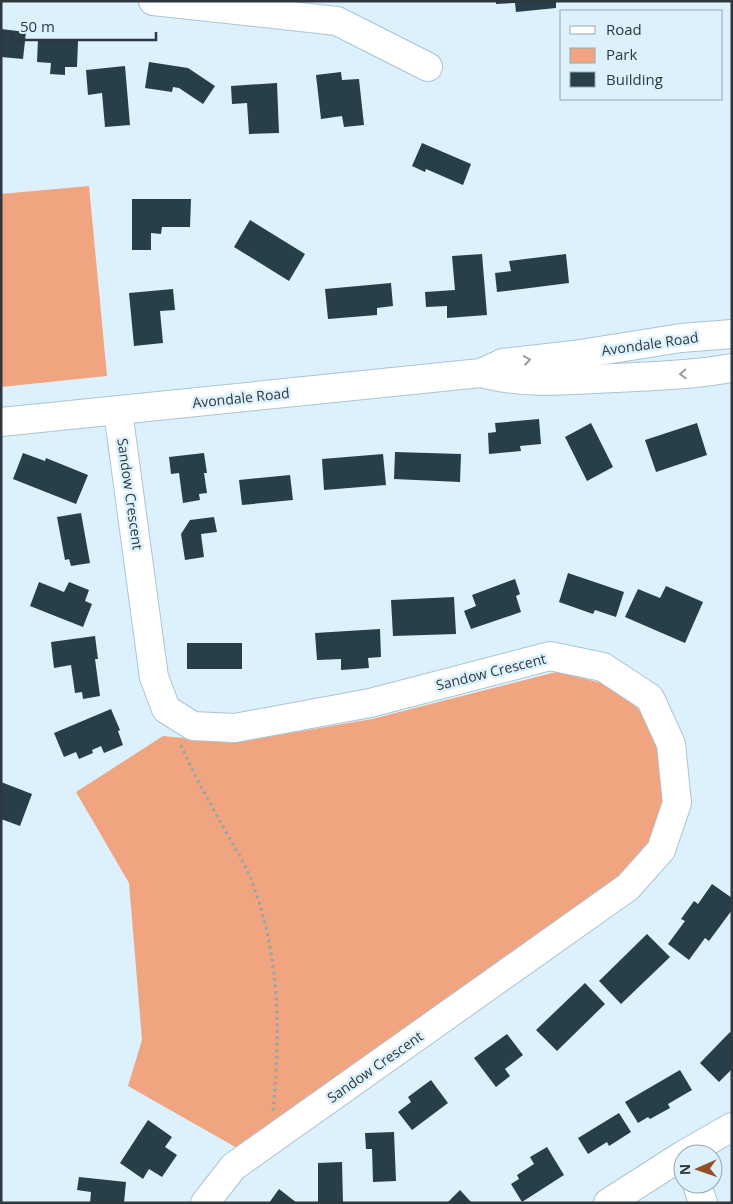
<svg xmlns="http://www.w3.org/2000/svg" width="733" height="1204" viewBox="0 0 733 1204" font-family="'Open Sans',sans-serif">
<rect width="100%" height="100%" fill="#dcf1fc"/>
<g fill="#f0a580">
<path d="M89,186l18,190 -106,11v-193z"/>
<path d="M556,672l46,11 31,20 15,17 13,33 4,41 -3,23 -18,37 -29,29 -378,265 -109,-62 14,-46 -13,-157 -53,-91 87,-56 69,7 140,-24z"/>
</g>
<g fill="#283e49">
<path d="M496,1h60v7l-40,4 -1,-9 -19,1z"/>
<path d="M1,29l25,3 -3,27 -22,-2z"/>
<path d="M38,39l40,2 -1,26h-12v8l-15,-1 1,-11 -14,-1z"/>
<path d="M149,62l39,6 27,18 -12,18 -24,-16 -6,-1 -1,5 -27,-4z"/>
<path d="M125,66l5,59 -25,2 -3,-34 -14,2 -2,-25z"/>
<path d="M341,72l1,8 17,-1 5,46 -20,2 -2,-11 -21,3 -5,-44z"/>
<path d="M277,83l2,50 -30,1 -2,-31 -15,1 -1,-18z"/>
<path d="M422,143l49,21 -8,21 -37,-16 -1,3 -13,-6z"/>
<path d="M132,199h59l-1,28h-28l-1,7 -10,-1v17h-19z"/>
<path d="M250,220l55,34 -16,27 -55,-34z"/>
<path d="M482,254l5,61 -40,3v-12l-21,1 -1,-15 30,-2 -3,-34z"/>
<path d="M566,254l3,29 -72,9 -2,-19 16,-2 -2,-10z"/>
<path d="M391,283l2,23 -16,2v7l-49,4 -3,-30z"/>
<path d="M173,289l2,21 -15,1 3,32 -29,3 -5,-53z"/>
<path d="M539,419l2,25 -21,2 1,5 -32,3 -1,-21 8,-1 -1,-9z"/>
<path d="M591,423l22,44 -26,14 -22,-44z"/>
<path d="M697,423l10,32 -51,17 -11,-32z"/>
<path d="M395,452l66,2 -1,28 -66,-3z"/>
<path d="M23,453l22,8 1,-3 42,17 -12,29 -63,-25z"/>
<path d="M204,453l3,20h-3l3,20 -8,1 1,6 -17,3 -4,-30 -8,1 -2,-17z"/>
<path d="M383,454l3,31 -62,5 -2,-31z"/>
<path d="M290,475l3,25 -51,5 -3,-25z"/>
<path d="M81,513l9,50 -19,3 -2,-7 -4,1 -8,-43z"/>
<path d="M214,517l3,15 -16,2 3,23 -19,3 -4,-26 9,-14z"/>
<path d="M568,573l56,19 -8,25 -21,-7 -2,4 -34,-12z"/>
<path d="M515,579l5,15 -4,2 5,16 -50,17 -7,-18 12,-5 -4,-11z"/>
<path d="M39,582l25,10 5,-10 20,8 -4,11 7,3 -9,23 -53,-21z"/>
<path d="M666,586l37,16 -18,41 -60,-26 13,-28 22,9z"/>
<path d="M454,597l2,37 -63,2 -2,-36z"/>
<path d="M380,629l1,28 -13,1 1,10 -28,2v-11l-24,1 -2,-27z"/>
<path d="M95,636l3,23h-3l5,37 -17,3 -1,-7 -7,1 -4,-28 -17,3 -3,-26z"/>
<rect x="187" y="643" width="55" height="26"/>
<path d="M111,709l9,21 -2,1 5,14 -19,8 -3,-7 -9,4 1,3 -14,6 -3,-7 -12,5 -10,-24z"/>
<path d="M1,782l31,12 -12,32 -19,-7z"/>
<path d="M712,884l20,14v12l-23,31 -4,-3 -16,22 -21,-16 17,-23 -4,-2 13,-18 4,3z"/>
<path d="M647,934l23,23 -49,47 -22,-23z"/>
<path d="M585,983l20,21 -48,47 -21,-21z"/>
<path d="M730,1032l2,2v35l-13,13 -19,-19z"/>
<path d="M507,1034l16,21 -18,14 5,7 -14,11 -22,-29z"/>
<path d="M680,1070l12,20 -24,14 2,4 -20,11 -2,-2 -10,6 -13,-21z"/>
<path d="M431,1080l17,23 -36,27 -14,-18 13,-10 -3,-5z"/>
<path d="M619,1113l12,19 -22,14 -2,-4 -19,12 -10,-16z"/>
<path d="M148,1120l24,17 -7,10 12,8 -15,22 -13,-8 -6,10 -23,-16z"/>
<path d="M394,1132l2,49 -23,1 -1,-33h-6l-1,-16z"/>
<path d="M547,1147l17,28 -42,27 -11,-18 8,-5 -2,-4 17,-11 -4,-7z"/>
<path d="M342,1162l1,41h-25v-40z"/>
<path d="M79,1177l47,5 -2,21h-34l1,-11 -14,-2z"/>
<path d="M279,1189l18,14h-28z"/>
<path d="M460,1190l12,13h-25z"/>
</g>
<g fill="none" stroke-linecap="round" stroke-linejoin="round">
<g stroke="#abc4d2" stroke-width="30">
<g id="minor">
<path d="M153,1l184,20 91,46"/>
<path d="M485,374c42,11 86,6 129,4 39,-2 79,-3 118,-10"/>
<path d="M118,411l36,266 12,32 27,17 42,2 135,-25 180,-47 53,11 47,31 21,46 6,59 -16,47 -33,37 -395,280 -28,36"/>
<path d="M1,422l480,-49 22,-10 71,-8 107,-17 51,-4"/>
<path d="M685,1154l47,-27"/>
<path d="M697,1184l6,19"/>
<path d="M608,1203l75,-48"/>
</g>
</g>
<path stroke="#93a3ac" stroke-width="3" stroke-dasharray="2.5 4" stroke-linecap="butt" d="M181,745c14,33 32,63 49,94 6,11 13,22 18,33 32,75 33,159 25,239"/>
<use href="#minor" stroke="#fff" stroke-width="28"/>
</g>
<defs><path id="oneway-chevron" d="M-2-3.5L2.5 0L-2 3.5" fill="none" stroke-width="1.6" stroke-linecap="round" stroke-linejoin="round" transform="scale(1.25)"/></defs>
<g stroke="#969c9e">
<use href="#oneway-chevron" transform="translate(527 360) rotate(-8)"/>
<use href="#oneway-chevron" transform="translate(683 374) rotate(177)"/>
</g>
<g text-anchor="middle" stroke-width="5" stroke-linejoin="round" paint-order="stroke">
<g font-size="14" fill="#2e383e" stroke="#dcf1fc">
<text transform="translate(650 344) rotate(-8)" y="5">Avondale Road</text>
<text transform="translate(241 398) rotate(-6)" y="5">Avondale Road</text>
<text transform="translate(130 494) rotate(82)" y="5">Sandow Crescent</text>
<text transform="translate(491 672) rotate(-14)" y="5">Sandow Crescent</text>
<text transform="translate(375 1067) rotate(-35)" y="5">Sandow Crescent</text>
</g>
</g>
<rect width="733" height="1204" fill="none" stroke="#2e383e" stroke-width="5"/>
<rect x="560" y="10" width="162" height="90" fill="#dcf1fc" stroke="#96a7b0"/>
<rect x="570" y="26" width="25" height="8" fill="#ffffff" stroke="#96a7b0"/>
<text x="606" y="35" font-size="15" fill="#2e383e">Road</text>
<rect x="570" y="48" width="25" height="15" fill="#f0a580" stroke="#96a7b0"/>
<text x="606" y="60" font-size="15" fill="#2e383e">Park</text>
<rect x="570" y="72" width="25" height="15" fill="#283e49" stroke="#96a7b0"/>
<text x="606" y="85" font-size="15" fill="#2e383e">Building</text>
<g transform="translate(698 1169) rotate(268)"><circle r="24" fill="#dcf1fc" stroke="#96a7b0"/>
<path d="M0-4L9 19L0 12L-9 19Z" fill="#954f28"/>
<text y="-8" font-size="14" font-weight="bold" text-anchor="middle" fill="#2e383e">N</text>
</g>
<path d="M12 32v8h144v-8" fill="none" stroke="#2e383e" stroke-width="2.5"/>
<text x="20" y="32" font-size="15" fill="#2e383e" stroke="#dcf1fc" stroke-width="4" paint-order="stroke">50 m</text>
</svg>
